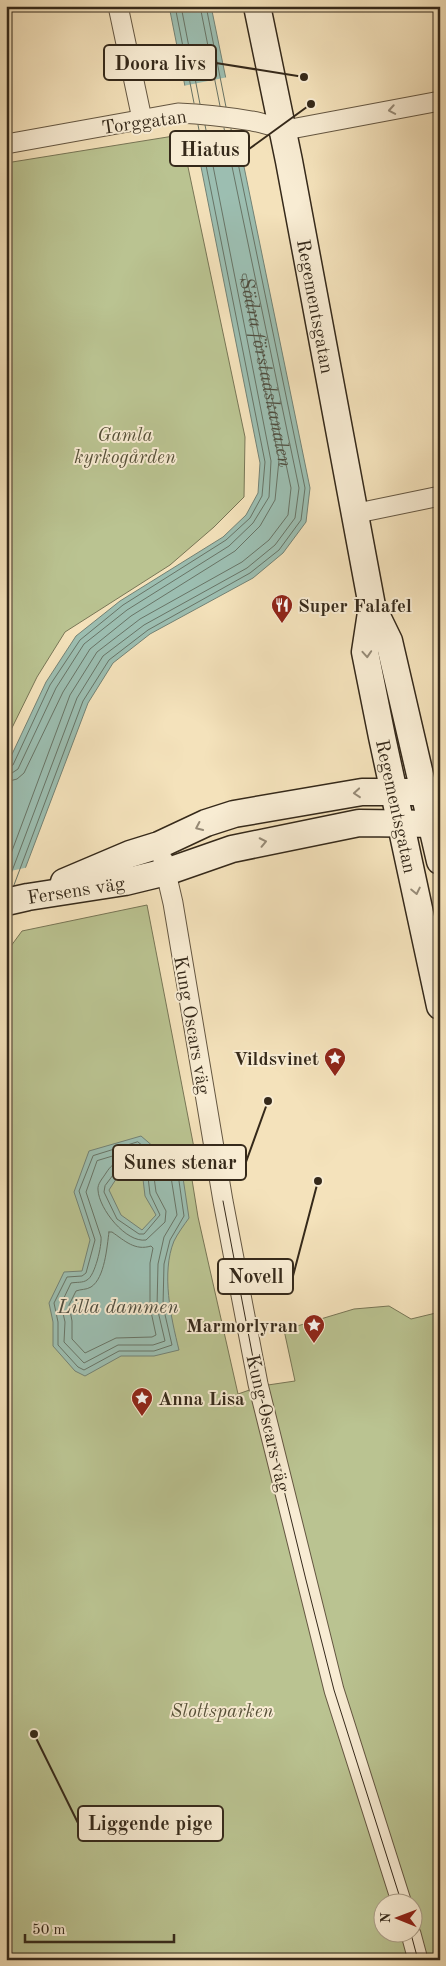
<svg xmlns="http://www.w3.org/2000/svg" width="446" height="1966" viewBox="0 0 446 1966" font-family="'Old Standard TT',serif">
<rect width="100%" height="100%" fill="#f4e2bb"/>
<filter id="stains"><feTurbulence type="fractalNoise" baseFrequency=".004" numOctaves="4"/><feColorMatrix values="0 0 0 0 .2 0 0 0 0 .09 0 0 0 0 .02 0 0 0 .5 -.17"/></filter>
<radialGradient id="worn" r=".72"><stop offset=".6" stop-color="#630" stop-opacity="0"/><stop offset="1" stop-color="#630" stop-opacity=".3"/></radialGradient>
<g fill="#bac391" stroke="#787656" fill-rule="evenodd">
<path d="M180,135l16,20 -8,12 57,270 -1,60 -30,30 -44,38 -105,67 -28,45 -31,63v-577z"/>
<path d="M147,905l48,248 -6,8 9,56 40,177 23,-8 34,-5 -11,-51 70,-21 35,-3 22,13 29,-7v648h-434v-1000l4,-7 -2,-3 14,-19zM384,1904h30v30h-30z"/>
</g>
<g fill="#9cbeb1" stroke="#738275" fill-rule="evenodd">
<path d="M169,6h42l99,482 -4,34 -23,31 -30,25 -103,56 -37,29 -25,40 -82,216v-152l40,-85 30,-46 44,-35 103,-64 23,-22 12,-22 2,-30z"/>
<path d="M141,1136l41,35 7,47c-5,7 -11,15 -15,23 -13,32 -3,77 5,109l-25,6h-33l-36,20 -10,-5 -22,-25v-24l-4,-19 15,-31 18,-1 8,-31 -16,-48 15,-41zM120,1173l15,2 8,4 2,17 11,19 -14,15 -21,-15 -12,-25z"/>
</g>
<g fill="#f4e2bb">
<path d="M228,77l15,71 -46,9 -14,-71z"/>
<path d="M29,867l-20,53 -3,1v-49z"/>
</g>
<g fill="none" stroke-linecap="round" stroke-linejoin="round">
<g stroke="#687466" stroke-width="1">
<path d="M175,6l19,97"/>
<path d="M181,6l19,98"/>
<path d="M200,6l20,100"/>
<path d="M206,6l20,101"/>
<path d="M6,768l7,-3 37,-80 30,-45 43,-35 103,-65 24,-22 12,-22 3,-34 -67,-337"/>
<path d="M6,774l6,-1 6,-4 38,-81 28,-44 43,-34 102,-64 24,-23 16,-26 2,-36 -66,-336"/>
<path id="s1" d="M6,782l11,-3 7,-6 39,-81 27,-43 41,-33 104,-65 25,-25 15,-26 4,-40 -37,-183 1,-3h3l45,214 -3,27 -19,25 -27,22 -102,57 -43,33 -27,43 -64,172"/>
<path d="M14,885l69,-184 26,-41 39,-30 102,-57 29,-23 22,-30 4,-32 -74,-359"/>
<path d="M6,887l71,-189 26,-42 41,-31 103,-57 28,-23 20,-27 4,-30 -75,-360"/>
<path d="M138,1142l40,32 6,42 -14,24 -6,24 -1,42 9,39 -18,6h-35l-35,19 -6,-3 -20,-22v-23l-4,-19 13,-26 15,-1 4,-3 9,-33 -16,-49 14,-35z"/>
<path d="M137,1149l34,28 6,38 -13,22 -6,27 -1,43 8,34 -12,4h-35l-34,18 -20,-21 1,-20 -4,-18 10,-21c5,-1 12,0 16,-3 8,-4 15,-35 14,-43l-15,-45 11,-31z"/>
<path d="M121,1162l17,2 14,8 2,5 2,15 10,19 -1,11 -19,18c-20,3 -47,-31 -48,-50 -1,-6 5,-12 8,-17 4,-6 7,-10 15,-11z"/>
<path d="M118,1169l18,1 12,7 2,17 10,21 -16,19h-5l-22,-15 -13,-27 1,-6z"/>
<path d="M109,1232h3c13,9 23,19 39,14l2,2 -3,15v44l6,28 -4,2 -36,1 -31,15 -13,-14v-18l-3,-16 7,-14c5,-2 10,-1 15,-4 14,-9 16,-41 18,-55z"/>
</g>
<g stroke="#655742" stroke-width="21">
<g id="street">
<path d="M118,6l24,113"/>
<path d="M6,144l172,-31c24,1 50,4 74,8 14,2 25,8 39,8l149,-28"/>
<path d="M353,514l87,-18"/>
<path d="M163,860l10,43 50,298 35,183 76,306 68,214"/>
<path d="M411,1934l7,26"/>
</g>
</g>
<g stroke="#35291a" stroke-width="29">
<g id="secondary">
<path id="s2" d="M257,6l32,155 83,445 17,35 51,220"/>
<path id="s3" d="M372,606l-7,46 17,85 58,269"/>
<path d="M64,882l66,-28 29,-9 47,-22 28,-9 128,-22h78"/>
<path id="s4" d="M6,902l22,-5 97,-15 41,-10 66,-23 127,-26 81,1"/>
</g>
</g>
<use href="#street" stroke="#f8ecd3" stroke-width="19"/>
<use href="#secondary" stroke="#f8ecd3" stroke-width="26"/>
<g stroke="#35291a" stroke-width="1">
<path d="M223,1201l35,183 48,196 28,110 68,214"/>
<path d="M411,1934l7,26"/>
</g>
</g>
<defs><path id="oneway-chevron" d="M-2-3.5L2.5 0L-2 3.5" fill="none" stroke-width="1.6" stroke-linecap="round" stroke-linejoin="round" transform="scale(1.25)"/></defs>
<g stroke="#968a76">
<use href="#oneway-chevron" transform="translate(392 110) rotate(170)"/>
<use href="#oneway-chevron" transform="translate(367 654) rotate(86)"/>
<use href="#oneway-chevron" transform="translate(357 793) rotate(175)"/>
<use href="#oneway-chevron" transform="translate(199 827) rotate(155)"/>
<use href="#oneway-chevron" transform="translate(263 842) rotate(-12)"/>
<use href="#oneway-chevron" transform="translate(416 891) rotate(78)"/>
</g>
<defs>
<g id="restaurant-pin" transform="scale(1.125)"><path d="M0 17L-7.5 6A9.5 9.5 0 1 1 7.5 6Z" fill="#8f2418" stroke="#f8ecd3"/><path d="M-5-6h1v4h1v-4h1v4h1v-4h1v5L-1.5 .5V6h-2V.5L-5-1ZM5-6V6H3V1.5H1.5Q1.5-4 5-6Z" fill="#fff"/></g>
<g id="sight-pin" transform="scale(1.125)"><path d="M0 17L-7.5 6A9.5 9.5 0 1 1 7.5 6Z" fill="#8f2418" stroke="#f8ecd3"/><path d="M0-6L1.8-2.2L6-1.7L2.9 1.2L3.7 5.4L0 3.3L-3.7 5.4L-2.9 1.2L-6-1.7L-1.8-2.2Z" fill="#fff"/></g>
</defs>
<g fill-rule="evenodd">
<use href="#restaurant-pin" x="282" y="605"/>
<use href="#sight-pin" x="335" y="1058"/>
<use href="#sight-pin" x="314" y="1325"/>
<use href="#sight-pin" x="142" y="1398"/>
</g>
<g text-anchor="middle" stroke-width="4" stroke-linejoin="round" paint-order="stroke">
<g font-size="19" fill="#35291a" stroke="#f8ecd3">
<text transform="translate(144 121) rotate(-8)" y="7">Torggatan</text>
<text dy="7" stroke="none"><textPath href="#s2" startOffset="306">Regementsgatan</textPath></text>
<text dy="7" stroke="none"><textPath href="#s3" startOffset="204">Regementsgatan</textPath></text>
<text dy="7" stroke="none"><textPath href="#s4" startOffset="71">Fersens väg</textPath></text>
<text transform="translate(193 1025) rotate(80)" y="7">Kung Oscars väg</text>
<text transform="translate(269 1423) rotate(77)" y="7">Kung Oscars väg</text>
</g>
<g font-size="19" font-style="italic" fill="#565038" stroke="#f8ecd3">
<text x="125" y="441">Gamla<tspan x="125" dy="22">kyrkogården</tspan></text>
<text x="222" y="1717">Slottsparken</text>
</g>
<g font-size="19" font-weight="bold" fill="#35291a" stroke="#f8ecd3" text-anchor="start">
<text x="298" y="612">Super Falafel</text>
<text x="319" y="1065" text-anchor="end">Vildsvinet</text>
<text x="298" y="1332" text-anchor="end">Marmorlyran</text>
<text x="158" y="1405">Anna Lisa</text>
</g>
<g font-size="20" font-style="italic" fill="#4f4e40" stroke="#f8ecd3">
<text dy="7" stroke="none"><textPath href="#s1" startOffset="735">Södra förstadskanalen</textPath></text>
<text x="118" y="1313">Lilla dammen</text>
</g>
</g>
<path fill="none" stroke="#35291a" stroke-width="2" d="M304 77L216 63M311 104L249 149M268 1101L246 1162M318 1181L293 1276M34 1734L78 1823"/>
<g fill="#35291a" stroke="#f8ecd3" stroke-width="2">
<circle cx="304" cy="77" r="5"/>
<circle cx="311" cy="104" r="5"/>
<circle cx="268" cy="1101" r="5"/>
<circle cx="318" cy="1181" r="5"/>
<circle cx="34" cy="1734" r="5"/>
</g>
<g fill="#f8ecd3" stroke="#35291a" stroke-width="2">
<rect x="104" y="45" width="112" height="35" rx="5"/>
<rect x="170" y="131" width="79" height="35" rx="5"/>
<rect x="113" y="1145" width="133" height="35" rx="5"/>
<rect x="218" y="1259" width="75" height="35" rx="5"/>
<rect x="78" y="1806" width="145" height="35" rx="5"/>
</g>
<g font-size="20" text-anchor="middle" font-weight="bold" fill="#35291a">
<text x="160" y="70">Doora livs</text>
<text x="210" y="156">Hiatus</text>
<text x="180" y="1169">Sunes stenar</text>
<text x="256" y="1283">Novell</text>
<text x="150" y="1830">Liggende pige</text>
</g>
<rect width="446" height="1966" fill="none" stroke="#f4e2bb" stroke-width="25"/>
<rect x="8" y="8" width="431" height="1951" fill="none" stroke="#35291a" stroke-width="2.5"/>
<rect x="12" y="12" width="421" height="1941" fill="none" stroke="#35291a"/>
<g transform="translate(398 1918) rotate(271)"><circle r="24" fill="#f8ecd3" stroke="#aa9e89"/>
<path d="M0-4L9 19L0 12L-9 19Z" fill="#8f2418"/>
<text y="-8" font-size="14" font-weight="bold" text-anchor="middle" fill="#35291a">N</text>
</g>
<path d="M25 1934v8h149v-8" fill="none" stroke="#35291a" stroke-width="2.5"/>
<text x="32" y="1934" font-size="15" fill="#35291a" stroke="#f8ecd3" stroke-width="4" paint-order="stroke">50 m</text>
<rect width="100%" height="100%" filter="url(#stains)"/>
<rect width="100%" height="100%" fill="url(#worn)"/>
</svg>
